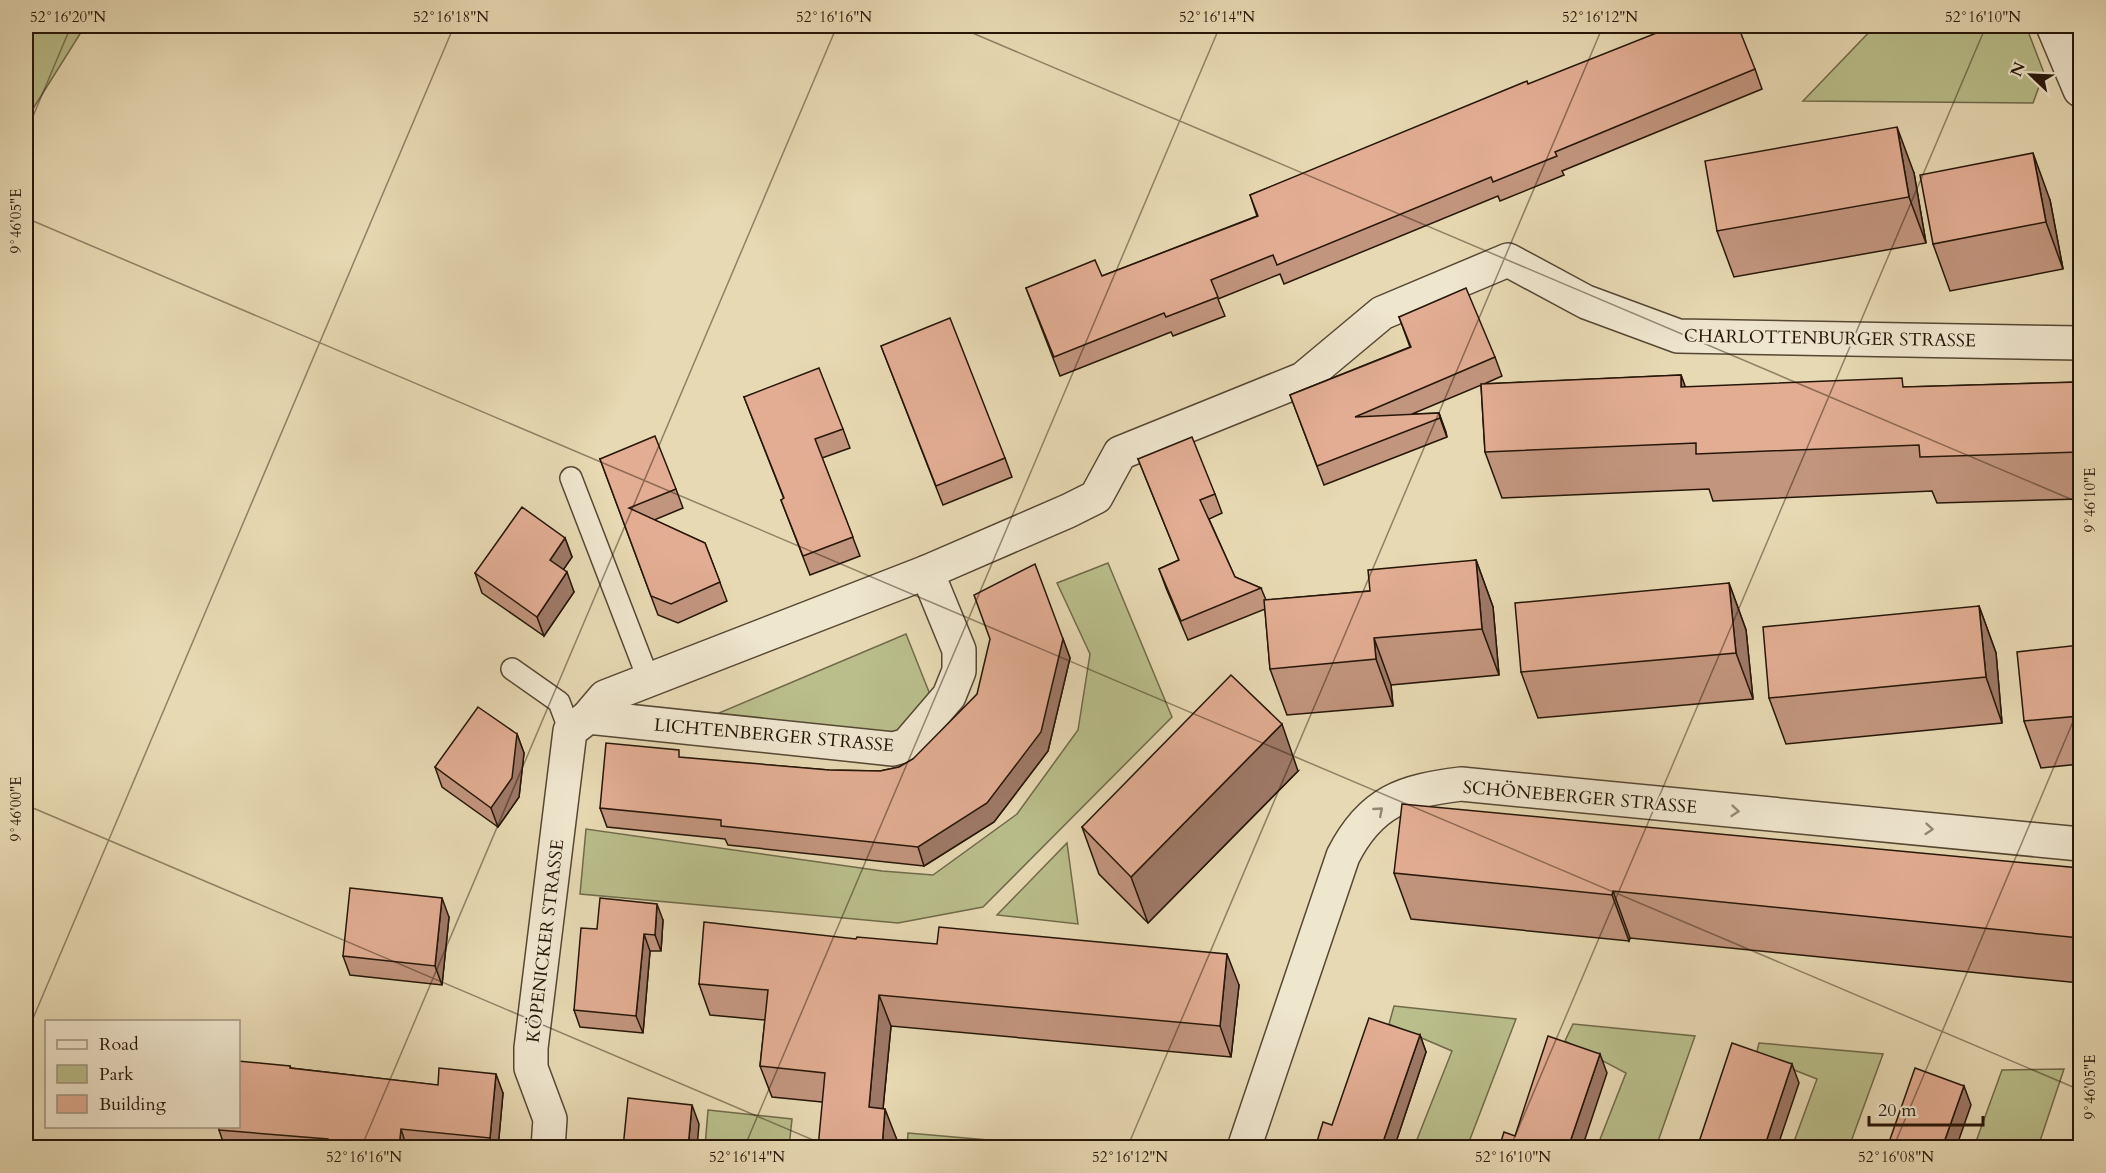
<svg xmlns="http://www.w3.org/2000/svg" width="2106" height="1173" viewBox="0 0 2106 1173" font-family="Cardo,serif">
<rect width="100%" height="100%" fill="#e7d9b3"/>
<filter id="stains"><feTurbulence type="fractalNoise" baseFrequency=".00333" numOctaves="4"/><feColorMatrix values="0 0 0 0 .2 0 0 0 0 .09 0 0 0 0 .02 0 0 0 .5 -.17"/></filter>
<radialGradient id="worn" r=".72"><stop offset=".6" stop-color="#630" stop-opacity="0"/><stop offset="1" stop-color="#630" stop-opacity=".3"/></radialGradient>
<g fill="#b9be8a" stroke="#706a4a" stroke-width="1.5">
<path d="M26,26h59l-59,94z"/>
<path d="M1875,26h151l18,47 -11,30 -230,-2z"/>
<path d="M1108,563l64,154 -189,190 -85,16 -318,-29 6,-65 296,42 51,4 84,-61 61,-84 12,-76 -33,-71z"/>
<path d="M906,634l27,68 -34,37 -194,-20z"/>
<path d="M1067,843l11,81 -81,-9z"/>
<path d="M1394,1006l122,13 -49,128h-53l38,-96 -63,-27z"/>
<path d="M1573,1024l122,12 -39,111h-59l29,-74 -61,-32z"/>
<path d="M1759,1043l124,11 -34,93h-57l25,-68 -61,-24z"/>
<path d="M2064,1069l-26,78h-64l28,-77z"/>
<path d="M708,1110l84,9 -3,28h-84z"/>
<path d="M908,1133l80,7 -1,7h-80z"/>
</g>
<g fill="none" stroke-linecap="round" stroke-linejoin="round">
<g stroke="#564734" stroke-width="24">
<g id="lane">
<path d="M571,478l77,200"/>
<path d="M512,669l47,33 11,29"/>
</g>
</g>
<g stroke="#564734" stroke-width="36">
<g id="street">
<path d="M2053,26l27,64"/>
<path d="M588,717l305,32 14,-4 42,-49 10,-25v-21l-32,-78"/>
<path d="M548,1148l2,-29 -19,-51v-20l39,-317 18,-14 17,-20 322,-125 141,-61 28,-14 24,-44 183,-74 79,-66 126,-53 78,42 92,34 402,7"/>
<path d="M1244,1148l99,-292c28,-55 61,-65 118,-72l619,60"/>
</g>
</g>
<use href="#lane" stroke="#efe6ce" stroke-width="21"/>
<use href="#street" stroke="#efe6ce" stroke-width="33"/>
</g>
<g fill="#c2957e" stroke="#261609" stroke-width="1.5">
<path d="M1755,69l7,20 -200,82 2,4 -64,26 -2,-5 -214,88 -4,-10 -62,25 7,17 -52,20 -2,-4 -111,44 -34,-88 76,-12 155,-60 -7,-21 278,-111z"/>
<path d="M1914,173l12,70 -192,34 -17,-46z"/>
<path d="M2050,200l13,69 -113,22 -17,-47z"/>
<path d="M1399,317l96,40 7,19 -18,8 197,-9 4,12h221l174,-5v117l-143,4 -5,-12 -219,10 -4,-12 -207,9 -17,-46 -4,-67 -69,29 27,-1 8,24 -123,48 -34,-90 120,-48z"/>
<path d="M881,346l124,112 7,19 -69,28z"/>
<path d="M744,397l99,32 7,19 -28,10 38,98 -50,19 -29,-75 3,-1z"/>
<path d="M600,459l76,30 7,19 -29,12 51,23 22,58 -49,22 -20,-8z"/>
<path d="M1138,459l77,35 7,19 -13,6 26,58 26,11 5,12 104,-9 106,-31 17,47 6,68 -108,10 2,21 -106,9 -17,-46 -5,-60 -77,31 -22,-52 -7,-19 20,-9z"/>
<path d="M565,538l7,19 -9,13 11,22 -30,44 -62,-43 -7,-20z"/>
<path d="M1729,583l17,47 7,69 -215,19 -17,-46z"/>
<path d="M1979,606l17,47 6,70 -216,21 -17,-46z"/>
<path d="M1063,639l7,19 -22,93 -54,71 -70,44 -196,-21 -3,-6 -118,-12 -7,-19 82,-50 147,12 51,1 19,-4 14,-8z"/>
<path d="M2080,645v119l-39,4 -17,-47z"/>
<path d="M517,734l7,19 -5,44 -21,30 -56,-40 -7,-20z"/>
<path d="M1298,771l-150,152 -49,-49 -17,-47z"/>
<path d="M2080,868v115l-450,-45 -1,3 -218,-22 -17,-46z"/>
<path d="M449,917l-7,68 -92,-10 -7,-19z"/>
<path d="M663,920l-2,31h-11l-7,82 -63,-6 -6,-17 23,-81z"/>
<path d="M699,984l540,1 -8,72 -340,-31 -8,83 14,31 -75,-38 -50,-5 -12,-31 5,-46 -55,-5z"/>
<path d="M1420,1035l6,17 -32,96h-79l17,-23z"/>
<path d="M290,1066l1,2 212,25 -5,55h-273l-6,-18z"/>
</g>
<g fill="#9e7967" stroke="#261609" stroke-width="1.5">
<path d="M1897,127l17,46 12,70 -17,-46z"/>
<path d="M2033,153l17,47 13,69 -17,-47z"/>
<path d="M1681,375l17,46 -17,-34z"/>
<path d="M1439,413l7,19 1,5 -7,-19z"/>
<path d="M565,538l7,19 -15,22 -7,-19z"/>
<path d="M1476,560l17,47 6,68 -17,-46z"/>
<path d="M567,572l7,20 -30,44 -7,-19z"/>
<path d="M1729,583l17,47 7,69 -17,-46z"/>
<path d="M1979,606l17,47 6,70 -16,-46z"/>
<path d="M1374,638l17,47 2,21 -17,-47z"/>
<path d="M1063,639l7,19 -22,93 -54,71 -70,44 -6,-19z"/>
<path d="M1282,724l16,47 -150,152 -17,-46z"/>
<path d="M517,734l7,19 -5,44 -21,30 -7,-19z"/>
<path d="M1613,891l17,47 -1,3 -17,-46z"/>
<path d="M442,898l7,19 -7,68 -7,-19z"/>
<path d="M657,904l6,16 -2,31 -6,-16z"/>
<path d="M644,934l6,17 -7,82 -7,-17z"/>
<path d="M1227,954l12,31 -8,72 -11,-31z"/>
<path d="M879,995l12,31 -11,113 -11,-32z"/>
<path d="M1420,1035l6,17 -32,96h-8l-3,-6z"/>
<path d="M1600,1054l7,19 -25,75h-14z"/>
<path d="M1792,1064l7,19 -22,65h-13z"/>
<path d="M496,1074l7,19 -5,55h-5l-3,-10z"/>
<path d="M1964,1086l7,19 -15,43h-14z"/>
<path d="M692,1105l7,19 -2,24h-9z"/>
<path d="M885,1109l12,31 -1,8h-14z"/>
<path d="M401,1129l6,19h-8z"/>
<path d="M1377,1140l2,8h-5z"/>
</g>
<g fill="#e2ad93" stroke="#261609" stroke-width="1.5">
<path d="M1674,26h64l17,43 -200,83 2,4 -64,26 -2,-5 -214,88 -4,-10 -62,25 7,17 -52,20 -2,-4 -110,44 -28,-69 69,-28 7,16 156,-60 -8,-21 277,-114 1,3z"/>
<path d="M1897,127l12,70 -192,34 -12,-70z"/>
<path d="M2033,153l13,69 -113,22 -13,-69z"/>
<path d="M1466,288l29,69 -140,60 84,-4 1,5 -123,48 -27,-71 121,-48 -12,-30z"/>
<path d="M950,318l55,140 -69,28 -55,-140z"/>
<path d="M819,368l24,61 -28,10 38,98 -50,19 -22,-56 3,-2 -40,-101z"/>
<path d="M1681,375v12l221,-9 1,9 177,-5v70l-160,5 -1,-12 -223,9v-11l-211,9 -4,-68z"/>
<path d="M655,436l21,53 -47,19 76,35 15,39 -49,22 -20,-8 -51,-137z"/>
<path d="M1192,437l23,57 -15,6 35,77 26,11 -80,33 -22,-52 20,-9 -41,-101z"/>
<path d="M522,507l43,31 -15,22 17,12 -30,45 -62,-44z"/>
<path d="M1476,560l6,69 -108,9 2,21 -106,10 -6,-69 106,-9 -2,-21z"/>
<path d="M1035,564l28,75 -22,93 -54,71 -69,44 -197,-21v-6l-121,-12 6,-65 73,7v7l150,13 51,1 19,-4 14,-8 64,-65 13,-55 -16,-44z"/>
<path d="M1729,583l7,70 -215,19 -6,-69z"/>
<path d="M1979,606l7,71 -217,21 -6,-71z"/>
<path d="M2080,645v71l-56,5 -7,-69z"/>
<path d="M1231,675l51,49 -151,153 -49,-50z"/>
<path d="M478,707l39,27 -5,44 -21,30 -56,-41z"/>
<path d="M1402,804l678,64v70l-467,-47 -1,4 -218,-22z"/>
<path d="M350,888l92,10 -7,68 -92,-10z"/>
<path d="M600,898l57,6 -2,31 -11,-1 -8,82 -62,-6 7,-82 16,1z"/>
<path d="M704,922l152,17 1,-2 80,7 2,-17 288,27 -7,72 -341,-31 -10,112 16,2 -3,39h-64l7,-75 -65,-7 8,-76 -69,-6z"/>
<path d="M1369,1018l51,17 -37,107 -6,-2 -3,8h-59l8,-26 9,3z"/>
<path d="M1548,1036l52,18 -32,94h-69l5,-16 11,4z"/>
<path d="M1732,1043l60,21 -28,84h-67z"/>
<path d="M238,1061l52,5v2l148,17 1,-17 57,6 -6,64 -89,-9 -2,19h-11l-60,-7v-2l-109,-9v-4h19z"/>
<path d="M1915,1068l49,18 -22,62h-55z"/>
<path d="M628,1098l64,7 -4,43h-65z"/>
<path d="M2080,1136v12h-4z"/>
<path d="M1031,1145l20,3h-21z"/>
</g>
<defs><path id="oneway-chevron" d="M-2-3.5L2.5 0L-2 3.5" fill="none" stroke-width="1.6" stroke-linecap="round" stroke-linejoin="round" transform="scale(1.5)"/></defs>
<g stroke="#958875">
<use href="#oneway-chevron" transform="translate(1379 811) rotate(-41)"/>
<use href="#oneway-chevron" transform="translate(1735 811) rotate(5)"/>
<use href="#oneway-chevron" transform="translate(1929 829) rotate(5)"/>
</g>
<path fill="none" stroke="#261609" stroke-width="1.5" stroke-opacity="0.45" d="M956,26l1124,477M26,133l45,-107M26,218l2054,872M26,805l806,343M26,1035l428,-1009M361,1148l476,-1122M744,1148l476,-1122M1127,1148l476,-1122M1510,1148l476,-1122M1893,1148l187,-443"/>
<g text-anchor="middle" stroke-width="4.5" stroke-linejoin="round" paint-order="stroke">
<g font-size="18" fill="#261609" stroke="#efe6ce">
<text transform="translate(1830 338) rotate(1)" y="6">CHARLOTTENBURGER STRASSE</text>
<text transform="translate(774 735) rotate(5)" y="6">LICHTENBERGER STRASSE</text>
<text transform="translate(1580 797) rotate(5)" y="6">SCHÖNEBERGER STRASSE</text>
<text transform="translate(545 941) rotate(-83)" y="6">KÖPENICKER STRASSE</text>
</g>
</g>
<rect width="2106" height="1173" fill="none" stroke="#e7d9b3" stroke-width="66"/>
<rect x="45" y="1020" width="195" height="108" fill="#efe6ce" stroke="#9f937f" stroke-width="1.5"/>
<rect x="57" y="1040" width="30" height="9" fill="#efe6ce" stroke="#9f937f" stroke-width="1.5"/>
<text x="99" y="1050" font-size="18" fill="#261609">Road</text>
<rect x="57" y="1065" width="30" height="18" fill="#b9be8a" stroke="#9f937f" stroke-width="1.5"/>
<text x="99" y="1080" font-size="18" fill="#261609">Park</text>
<rect x="57" y="1095" width="30" height="18" fill="#e2ad93" stroke="#9f937f" stroke-width="1.5"/>
<text x="99" y="1110" font-size="18" fill="#261609">Building</text>
<g transform="translate(2031 75) rotate(293)" stroke="#efe6ce" stroke-width="4.5" paint-order="stroke">
<path d="M0-4.5L10 22L0 15L-10 22Z" fill="#261609"/>
<text y="-9" font-size="16" font-weight="bold" text-anchor="middle" fill="#261609">N</text>
</g>
<path d="M1869 1116v9h114v-9" fill="none" stroke="#261609" stroke-width="3"/>
<text x="1878" y="1116" font-size="18" fill="#261609" stroke="#efe6ce" stroke-width="4.5" paint-order="stroke">20 m</text>
<rect x="33" y="33" width="2040" height="1107" fill="none" stroke="#261609" stroke-width="2"/>
<g font-size="15" text-anchor="middle" fill="#261609">
<text x="68" y="22">52°16'20"N</text>
<text x="451" y="22">52°16'18"N</text>
<text x="834" y="22">52°16'16"N</text>
<text x="1217" y="22">52°16'14"N</text>
<text x="1600" y="22">52°16'12"N</text>
<text x="1983" y="22">52°16'10"N</text>
<text transform="translate(16 221) rotate(-90)" y="5">9°46'05"E</text>
<text transform="translate(2090 500) rotate(-90)" y="5">9°46'10"E</text>
<text transform="translate(16 809) rotate(-90)" y="5">9°46'00"E</text>
<text transform="translate(2090 1087) rotate(-90)" y="5">9°46'05"E</text>
<text x="364" y="1162">52°16'16"N</text>
<text x="747" y="1162">52°16'14"N</text>
<text x="1130" y="1162">52°16'12"N</text>
<text x="1513" y="1162">52°16'10"N</text>
<text x="1896" y="1162">52°16'08"N</text>
</g>
<rect width="100%" height="100%" filter="url(#stains)"/>
<rect width="100%" height="100%" fill="url(#worn)"/>
</svg>
